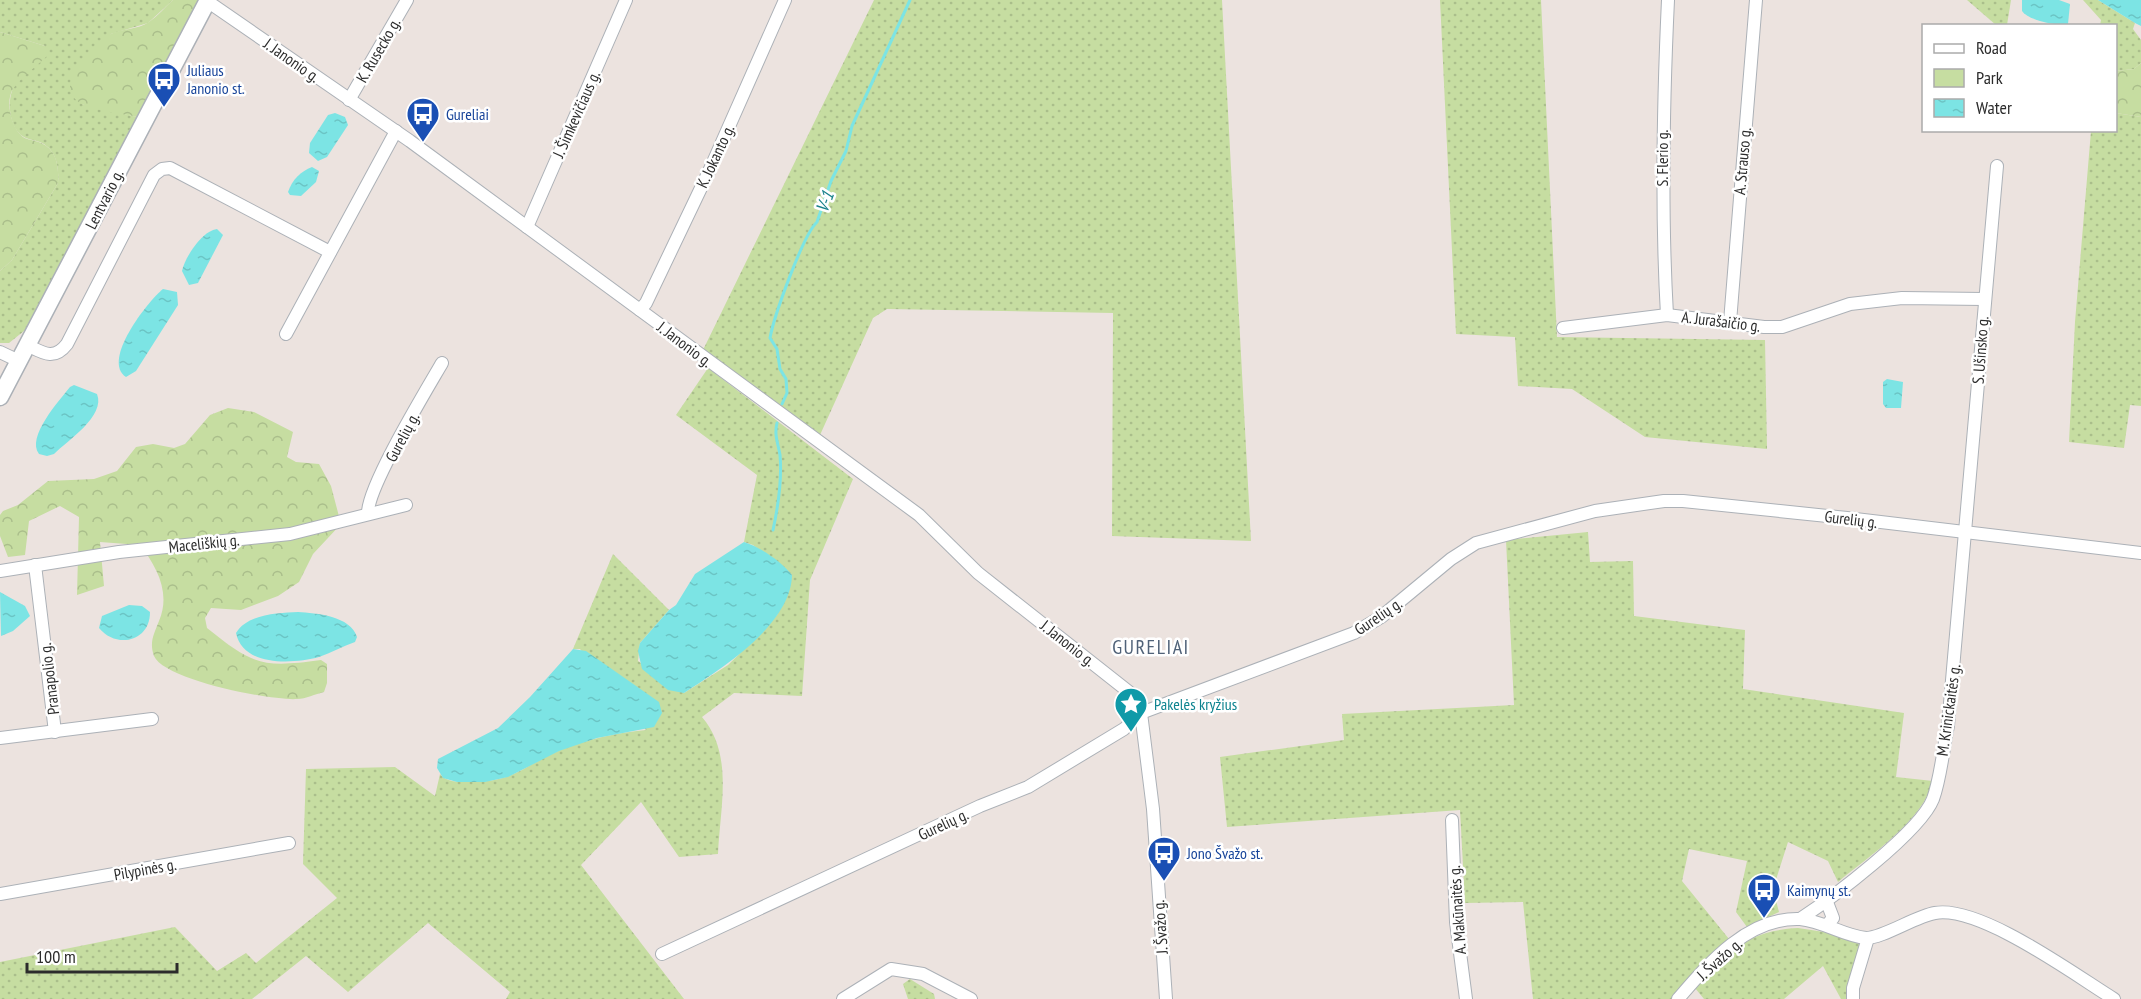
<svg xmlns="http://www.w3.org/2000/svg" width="2141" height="999" viewBox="0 0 2141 999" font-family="'PT Sans Narrow',sans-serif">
<defs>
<pattern id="green-dots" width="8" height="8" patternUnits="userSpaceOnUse" patternTransform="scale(1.5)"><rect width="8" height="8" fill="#c6dda1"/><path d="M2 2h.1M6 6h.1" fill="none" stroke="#aabe8b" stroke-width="1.8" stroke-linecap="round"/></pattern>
<pattern id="forest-crowns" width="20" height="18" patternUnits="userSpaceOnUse" patternTransform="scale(1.5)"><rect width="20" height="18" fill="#c6dda1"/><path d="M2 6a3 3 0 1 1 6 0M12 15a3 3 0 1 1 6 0" fill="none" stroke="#aabe8b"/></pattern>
<pattern id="water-ripples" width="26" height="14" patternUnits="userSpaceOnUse" patternTransform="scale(1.5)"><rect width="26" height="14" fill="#7ce4e4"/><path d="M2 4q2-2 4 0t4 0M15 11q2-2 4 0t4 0" fill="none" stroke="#6bc4c4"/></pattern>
</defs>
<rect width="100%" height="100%" fill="#ece3df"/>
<g fill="url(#green-dots)">
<path d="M0,0h173l-25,23 -37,11 -29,70 55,13 -108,210 -20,16h-9v-72l12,-11 46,-77c1,-15 -1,-32 -16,-40 -6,-3 -13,-3 -18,-6 -14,-8 -17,-32 -12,-46 5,-15 23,-32 33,-45l-45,-14z"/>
<path d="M874,0h348l29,541 -139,-5 1,-223 -226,-4 -14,9 -53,117 -117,-85z"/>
<path d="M1440,0h101l16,337 208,3 2,109 -122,-12 -73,-48 -54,-3 -3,-49 -59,-3z"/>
<path d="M1967,0h44l-4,25h-11z"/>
<path d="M2083,0h15l37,23 -2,6 8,11v23l-7,6 -18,2v-45l-16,-1 1,-5z"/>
<path d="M2116,113l25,4v289l-11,-1 -6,43 -55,-6 6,-120 16,-191 25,-1z"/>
<path d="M708,368l145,111 -43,101 -8,116 -68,-3 -32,24c32,37 18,91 16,137l-39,3 -38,-55 -60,63 103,134h-178l4,-7 -82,-69 -80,69 -42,-36 -54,43h-252v-37l175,-35 42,44 29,-18 10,10 81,-65 -34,-34 3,-95 89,-2 40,29 5,-22c7,8 16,8 26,8 48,1 55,-15 94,-32 28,-11 56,-17 86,-20l-66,-81h-7l40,-95 56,56 -29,33 -2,18 46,32 44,-28 37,-36 12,-14 15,-40 -39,-30 -9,-3 13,-67 -81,-60z"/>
<path d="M1588,532l2,30 43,-1 1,55 111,14 -2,59 161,24 -8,64 37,4c-10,40 -64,75 -95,101l-10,-21 -40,-19 -15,47 6,23 -32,15 -11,-15 11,-51 -58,-12 -7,32 47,58 -29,27 -29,33h-138l-10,-97 -58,1 -5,-93 -233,17 -7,-70 124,-17 -2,-26 172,-9 -8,-165z"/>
<path d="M1798,928c22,3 44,6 63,17l-13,54h-7l-18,-33 -39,33h-80l-9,-11c37,-36 49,-57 103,-60z"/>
<path d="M910,979l24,15 1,5h-27l-5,-15z"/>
</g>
<g fill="url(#forest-crowns)">
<path d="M173,0h25l-61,117c-17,-4 -39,-6 -55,-13 -32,-17 9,-59 27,-69 12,-7 29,-5 40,-13 9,-6 16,-15 24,-22z"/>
<path d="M0,32l45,14 2,10c-10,10 -26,21 -34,33 -8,12 -2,39 10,48 4,3 12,3 18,6 16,7 18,24 17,40l-46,77 -12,11z"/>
<path d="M2141,63v54l-25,-4v-42l18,-2z"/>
<path d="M228,408l26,4 39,20 -6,25 9,5 23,2 12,22 10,38 -28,30 -14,28 -21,14 -37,14 -30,-2 -6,10 2,10c46,37 55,40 114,32l6,4v19l-3,9c-9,2 -18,7 -27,7 -25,2 -133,-19 -143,-43 -5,-14 0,-22 5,-35 12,-28 -2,-54 -19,-76l-40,-3 4,44 -27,9 2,-78 -19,-11 -31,15 -4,34 -17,2 -8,-21v-21l3,-4 15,-6 30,-24 46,-2 23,-8 19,-24 17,-3 21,4 11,-4 25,-29z"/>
</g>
<g fill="url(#water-ripples)">
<path d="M2022,0h37l11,4 -2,20c-11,3 -40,-4 -46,-13z"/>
<path d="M2098,0h43v26l-6,-3z"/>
<path d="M335,113l10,4 3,8 -21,32 -9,4 -9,-8 1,-10 18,-28z"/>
<path d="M312,167l7,4 -3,11 -15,14 -11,-1 -2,-3c4,-12 13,-21 24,-25z"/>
<path d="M217,229l6,6 -25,48 -9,2 -7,-14c3,-14 20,-40 35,-42z"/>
<path d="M163,289l14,3 1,13 -42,66 -10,6c-25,-16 21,-75 37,-88z"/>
<path d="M1887,379l16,3 -2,26h-15l-3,-4v-22z"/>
<path d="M74,385l23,9c9,22 -30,47 -43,60l-7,2 -8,-2c-13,-17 20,-53 31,-67z"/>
<path d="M744,542c16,5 37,19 48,33 -1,50 -71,94 -108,118l-16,-3 -26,-21 -4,-18 2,-8 29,-33 7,-5 19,-31z"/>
<path d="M0,592l25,14 5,10 -17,15 -12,5z"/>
<path d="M129,605l13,1 8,6c0,30 -34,37 -51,16l3,-12z"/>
<path d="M298,612c18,1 53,4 59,25l-2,5c-12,4 -24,11 -36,15 -26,7 -76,10 -83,-24 11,-19 42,-20 62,-21z"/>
<path d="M573,649l13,2 73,51 3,11 -8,14 -57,11 -38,13 -51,26 -23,5h-28l-14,-4 -6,-10 1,-9 60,-31 32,-31z"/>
</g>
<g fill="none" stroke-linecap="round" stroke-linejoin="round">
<g stroke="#7ce4e4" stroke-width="3">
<path d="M782,404l5,-11 -1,-14 -6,-10 -3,-20 -7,-11c4,-22 33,-103 47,-116l14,-41 15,-30 6,-25 58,-126"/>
<path d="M773,530c5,-23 9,-52 7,-75 -2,-12 -6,-20 -3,-32"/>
</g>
<g stroke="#acb1b7" stroke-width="14">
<g id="minor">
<path d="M207,1l203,140 509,374 59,58 151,119 8,8 4,13 12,96 13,190"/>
<path d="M349,100l58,-100"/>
<path d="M527,227l99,-227"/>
<path d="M640,310l6,-7 65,-136 74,-167"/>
<path d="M1667,315c-6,-105 -4,-209 1,-315"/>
<path d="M1730,322l26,-322"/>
<path d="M1563,328l104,-13 97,12h18l68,-23 52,-6 82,1"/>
<path d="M286,334l110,-203"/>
<path d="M27,345c16,8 27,16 40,-1l87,-169 8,-6 8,-1 160,84"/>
<path d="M0,352l19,9"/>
<path d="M368,514c-2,-25 59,-125 74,-151"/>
<path d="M35,565l20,167"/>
<path d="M0,571l119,-19 171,-18 116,-29"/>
<path d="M0,738l152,-19"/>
<path d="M1452,820l4,102 10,77"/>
<path d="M0,894l289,-51"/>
<path d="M1823,904l5,1 5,13 -6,7"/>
<path d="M1800,919c32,-21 120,-87 133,-120 8,-22 10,-50 15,-73l49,-560"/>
<path d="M662,954l318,-148 48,-19 96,-58 17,-16 213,-80 27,-16 70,-58 25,-16 119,-32 69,-10h19l164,17 294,35"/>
<path d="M843,999l48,-30 32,5 48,25"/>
<path d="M1678,999c31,-36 70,-82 122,-80 23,2 44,17 66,19 17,0 50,-22 69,-25 45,-8 140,62 179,86"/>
<path d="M1853,999v-11l15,-50"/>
</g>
</g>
<g stroke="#acb1b7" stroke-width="19">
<path id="secondary" d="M0,397l208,-397"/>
</g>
<use href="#minor" stroke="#fff" stroke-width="12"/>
<use href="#secondary" stroke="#fff" stroke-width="16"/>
</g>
<defs>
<g id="bus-pin" transform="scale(1.725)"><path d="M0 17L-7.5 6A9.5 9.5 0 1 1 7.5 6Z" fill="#1a4fb4" stroke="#fff"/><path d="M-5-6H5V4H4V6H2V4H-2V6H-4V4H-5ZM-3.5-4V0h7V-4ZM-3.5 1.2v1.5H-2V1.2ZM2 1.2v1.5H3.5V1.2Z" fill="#fff"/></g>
<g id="sight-pin" transform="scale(1.725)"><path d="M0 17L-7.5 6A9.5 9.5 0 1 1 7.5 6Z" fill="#0f9aa8" stroke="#fff"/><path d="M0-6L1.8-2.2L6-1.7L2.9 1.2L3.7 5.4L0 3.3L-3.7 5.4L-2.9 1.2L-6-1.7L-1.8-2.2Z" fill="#fff"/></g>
</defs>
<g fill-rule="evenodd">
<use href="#bus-pin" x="164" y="79"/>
<use href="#bus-pin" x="423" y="114"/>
<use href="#sight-pin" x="1131" y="704"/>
<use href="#bus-pin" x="1164" y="853"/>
<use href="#bus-pin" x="1764" y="890"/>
</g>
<g text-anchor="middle" stroke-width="5" stroke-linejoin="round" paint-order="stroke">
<g font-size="16" fill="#2c2c2c" stroke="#fff">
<text transform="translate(378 50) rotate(-60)" y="6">K. Rusecko g.</text>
<text transform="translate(292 60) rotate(35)" y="6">J. Janonio g.</text>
<text transform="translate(576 114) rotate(-66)" y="6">J. Šimkevičiaus g.</text>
<text transform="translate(715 156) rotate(-65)" y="6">K. Jokanto g.</text>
<text transform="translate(1662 158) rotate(-90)" y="6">S. Flerio g.</text>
<text transform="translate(1742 161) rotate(-85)" y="6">A. Strauso g.</text>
<text transform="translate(104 199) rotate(-63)" y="6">Lentvario g.</text>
<text transform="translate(1721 321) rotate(7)" y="6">A. Jurašaičio g.</text>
<text transform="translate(685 344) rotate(37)" y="6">J. Janonio g.</text>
<text transform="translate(1980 350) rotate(-86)" y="6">S. Ušinsko g.</text>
<text transform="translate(402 437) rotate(-62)" y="6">Gurelių g.</text>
<text transform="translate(1851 519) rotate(7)" y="6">Gurelių g.</text>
<text transform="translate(204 543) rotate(-6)" y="6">Maceliškių g.</text>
<text transform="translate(1378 616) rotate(-34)" y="6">Gurelių g.</text>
<text transform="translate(1068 643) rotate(38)" y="6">J. Janonio g.</text>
<text transform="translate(49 679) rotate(-97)" y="6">Pranapolio g.</text>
<text transform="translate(1948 710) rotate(-82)" y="6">M. Krinickaitės g.</text>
<text transform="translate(943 824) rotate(-25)" y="6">Gurelių g.</text>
<text transform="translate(145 869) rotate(-10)" y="6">Pilypinės g.</text>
<text transform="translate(1457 910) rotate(-94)" y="6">A. Makūnaitės g.</text>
<text transform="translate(1160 927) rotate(-94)" y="6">J. Švažo g.</text>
<text transform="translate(1719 959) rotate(-42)" y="6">J. Švažo g.</text>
</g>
<g font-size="16" fill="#164399" stroke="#fff" text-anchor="start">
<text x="187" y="76">Juliaus<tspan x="187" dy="18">Janonio st.</tspan></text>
<text x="446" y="120">Gureliai</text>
<text x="1187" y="859">Jono Švažo st.</text>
<text x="1787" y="896">Kaimynų st.</text>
</g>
<g font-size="16" fill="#0d838f" stroke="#fff" text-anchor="start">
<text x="1154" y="710">Pakelės kryžius</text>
</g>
<g font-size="18" font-style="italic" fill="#1a828b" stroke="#fff">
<text transform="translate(825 202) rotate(-70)" y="6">V-1</text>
</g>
<g font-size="20" letter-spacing="1.5" fill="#506278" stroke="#fff">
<text x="1151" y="654">GURELIAI</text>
</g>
</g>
<rect x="1922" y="24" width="195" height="108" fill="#ffffff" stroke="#ababab" stroke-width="1.5"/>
<rect x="1934" y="44" width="30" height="9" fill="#ffffff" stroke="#ababab" stroke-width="1.5"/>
<text x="1976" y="54" font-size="18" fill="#2c2c2c">Road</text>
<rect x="1934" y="69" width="30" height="18" fill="#c6dda1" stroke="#ababab" stroke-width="1.5"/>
<text x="1976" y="84" font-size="18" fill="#2c2c2c">Park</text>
<rect x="1934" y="99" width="30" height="18" fill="url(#water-ripples)" stroke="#ababab" stroke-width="1.5"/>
<text x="1976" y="114" font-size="18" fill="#2c2c2c">Water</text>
<path d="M27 963v9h150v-9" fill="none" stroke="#2c2c2c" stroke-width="3"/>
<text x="36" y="963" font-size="18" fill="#2c2c2c" stroke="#ffffff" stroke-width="4.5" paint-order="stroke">100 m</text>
</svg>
